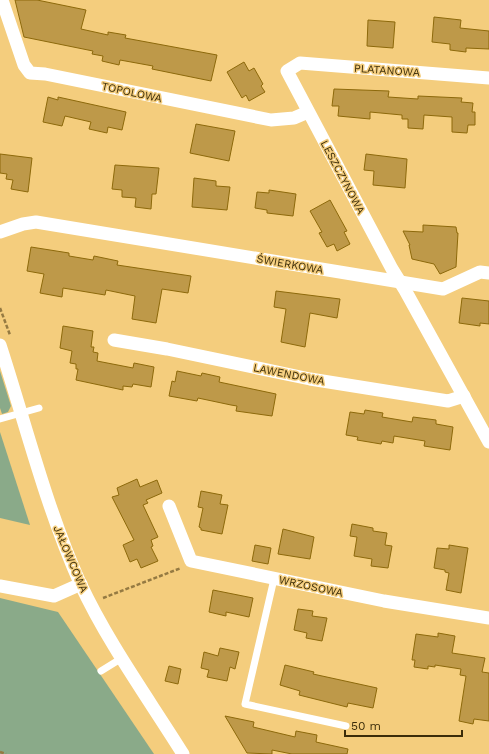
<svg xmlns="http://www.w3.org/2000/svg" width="489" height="754" viewBox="0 0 489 754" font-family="'Work Sans',sans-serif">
<rect width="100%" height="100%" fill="#f4cd7d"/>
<g fill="#8aaa89">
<path d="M0,371l11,35 -3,6 -6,2 -2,-6z"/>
<path d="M0,432l30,93 -30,-7z"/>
<path d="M0,598l58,14 96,142h-154z"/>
</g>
<g fill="#be9949" stroke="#8d690b">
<path d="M15,0h22l49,10 -5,19 27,6v-3l18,3 -1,3 92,17 -6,26 -59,-12 1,-3 -33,-6 -1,5 -17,-4 1,-5 -11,-2 1,-3 -69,-14z"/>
<path d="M434,17l27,3 -1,8 29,3v18l-23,-1v4l-16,-2v-6l-18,-2z"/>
<path d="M368,20l27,2 -2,26 -26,-2z"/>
<path d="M244,62l5,9 5,-3 9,16 -2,2 4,6 -16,9 -3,-6 -4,3 -15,-26z"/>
<path d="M334,89l55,2 -1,6 30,2v-3l44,2 -1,4 12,1 -1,9h3v13h-7l-1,8 -15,-1v-15l-28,-2 -1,14 -15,-1v-9h-6v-4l-32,-3v7l-32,-3 1,-10h-7z"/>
<path d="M48,97l10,3v-3l68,15 -4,18 -14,-3 -1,6 -18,-4 2,-7 -26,-6 -3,10 -19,-4z"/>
<path d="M196,124l39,7 -6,30 -39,-8z"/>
<path d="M0,154l32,4 -4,34 -17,-3 2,-9 -7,-1 1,-5 -7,-1z"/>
<path d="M366,154l41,5 -2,29 -32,-3 1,-14 -10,-1z"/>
<path d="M115,165l44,3 -3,26h-4l-1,15 -16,-2 1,-9 -14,-1v-7l-10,-1z"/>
<path d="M194,178l22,3v5l14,1 -3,23 -35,-3z"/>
<path d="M269,190l27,4 -3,22 -26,-3v-3l-12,-2 2,-16 12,1z"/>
<path d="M330,200l17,31 -3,1 6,12 -13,7 -3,-7 -7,3 -8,-14 3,-1 -12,-21z"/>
<path d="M423,225l33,2 1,6h1l-2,34 -16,7 -6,-10 -22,-5 -3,-14h1l-7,-14 20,1z"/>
<path d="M31,247l38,6v3l24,4 1,-4 24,5 -1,4 74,11 -3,17 -26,-4 -6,34 -24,-4 3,-23 -29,-6 -1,5 -42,-7 -1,9 -22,-4 4,-19 -17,-3z"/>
<path d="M276,291l64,8 -3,19 -27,-5 -5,34 -24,-5 5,-33 -12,-2z"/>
<path d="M462,298l27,3v23l-9,-1v3l-21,-3z"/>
<path d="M63,326l30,5 -2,16h3l-1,5 5,1 -1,8 36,7 1,-5 20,4 -3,20 -18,-3 -1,3 -9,-1v4l-47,-10 2,-11h-2v-5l-6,-1 2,-12 -12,-3z"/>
<path d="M177,371l24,5 1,-3 18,4 -1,5 57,12 -4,22 -36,-5 1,-5 -6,-1 -33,-7 -1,3 -28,-5 3,-15 3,1z"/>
<path d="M365,410l18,3 -1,4 30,5 1,-5 23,3v4l17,3 -3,23 -26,-4 1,-5 -31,-5 -1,7 -11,-2 -1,3 -24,-4 1,-3 -12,-2 4,-23 14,2z"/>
<path d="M137,479l3,8 17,-7 5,13 -16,7 2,3 -5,2 15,32 -7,3 2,6 -2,1 7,14 -17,7 -4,-9 -7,3 -7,-17 11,-5 -22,-43 7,-2 -2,-7z"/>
<path d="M201,491l21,4 -2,9 8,1 -6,29 -21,-4v-2l-2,-1 4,-19 -5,-1z"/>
<path d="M352,524l21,4v3l14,2 -2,12 7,1 -4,22 -17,-2 1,-7 -18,-3 3,-19 -7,-1z"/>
<path d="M283,529l31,8 -4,22 -32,-5z"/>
<path d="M255,545l16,3 -3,16 -16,-3z"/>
<path d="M449,545l19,3 -7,45 -15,-3 3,-17 -4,-1v-2l-11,-2 3,-20 12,1z"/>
<path d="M213,590l40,8 -4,19 -23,-5v4l-17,-4z"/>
<path d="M298,609l15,2 -1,5 15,2 -5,23 -16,-3 1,-5 -13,-3z"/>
<path d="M438,633l17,3 -3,17 33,5 -3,14 7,1v48l-15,-2 -1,5 -14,-3 7,-45 -6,-1 1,-6 -26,-4v2l-7,-1v3l-14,-2 1,-7h-3l4,-26 22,3z"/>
<path d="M220,648l19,4 -4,17 -5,-2 -3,14 -20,-4 2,-7 -8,-2 3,-16 14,4z"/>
<path d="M285,665l29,7 -1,2 64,14 -4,20 -25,-5 -1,4 -48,-12 1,-4 -20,-6z"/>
<path d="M169,666l12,3 -3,15 -13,-3z"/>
<path d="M225,716l29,6 -1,5 42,10 1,-6 21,4 -1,7 32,7 -1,5h-55l-20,-4v4l-25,-1z"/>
</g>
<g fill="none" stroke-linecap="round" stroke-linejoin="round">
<g stroke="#957a42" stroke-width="2.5" stroke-dasharray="4 2" stroke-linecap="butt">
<path d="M0,308l10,27"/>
<path d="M103,598l78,-30"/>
<path d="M0,752l6,2"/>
</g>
<g stroke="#fff" stroke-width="7">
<path d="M0,419l39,-11"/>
<path d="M274,579l-29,125 101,22"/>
<path d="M101,671l21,-13"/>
</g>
<g stroke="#fff" stroke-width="13">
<path d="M3,3l21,62 6,8 15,1 226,46 23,-2 14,-6"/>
<path d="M489,78l-189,-15 -13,8 105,198 13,21 84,152"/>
<path d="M0,232l23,-8 13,-2 407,67 37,-17 9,1"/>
<path d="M114,340l53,9 143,30 138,22 16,-5"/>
<path d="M0,345c26,80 46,162 80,238 28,60 68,115 103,171"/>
<path d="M169,506l22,55 193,40 105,17"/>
<path d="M0,586l54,10 27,-12"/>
</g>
</g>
<g text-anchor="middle" stroke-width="3" stroke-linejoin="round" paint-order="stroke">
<g font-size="11" fill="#3b2c09" stroke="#f4cd7d">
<text transform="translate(387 70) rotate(4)" y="4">PLATANOWA</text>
<text transform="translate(132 92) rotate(12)" y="4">TOPOLOWA</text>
<text transform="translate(343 177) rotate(62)" y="4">LESZCZYNOWA</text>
<text transform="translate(290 264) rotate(10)" y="4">ŚWIERKOWA</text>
<text transform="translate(289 374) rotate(11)" y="4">LAWENDOWA</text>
<text transform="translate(71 559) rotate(67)" y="4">JAŁOWCOWA</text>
<text transform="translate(311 586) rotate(12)" y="4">WRZOSOWA</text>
</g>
</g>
<path d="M345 730v6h117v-6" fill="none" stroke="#3b2c09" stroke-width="2"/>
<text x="351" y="730" font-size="12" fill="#3b2c09" stroke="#f4cd7d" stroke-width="3" paint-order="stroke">50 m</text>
</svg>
